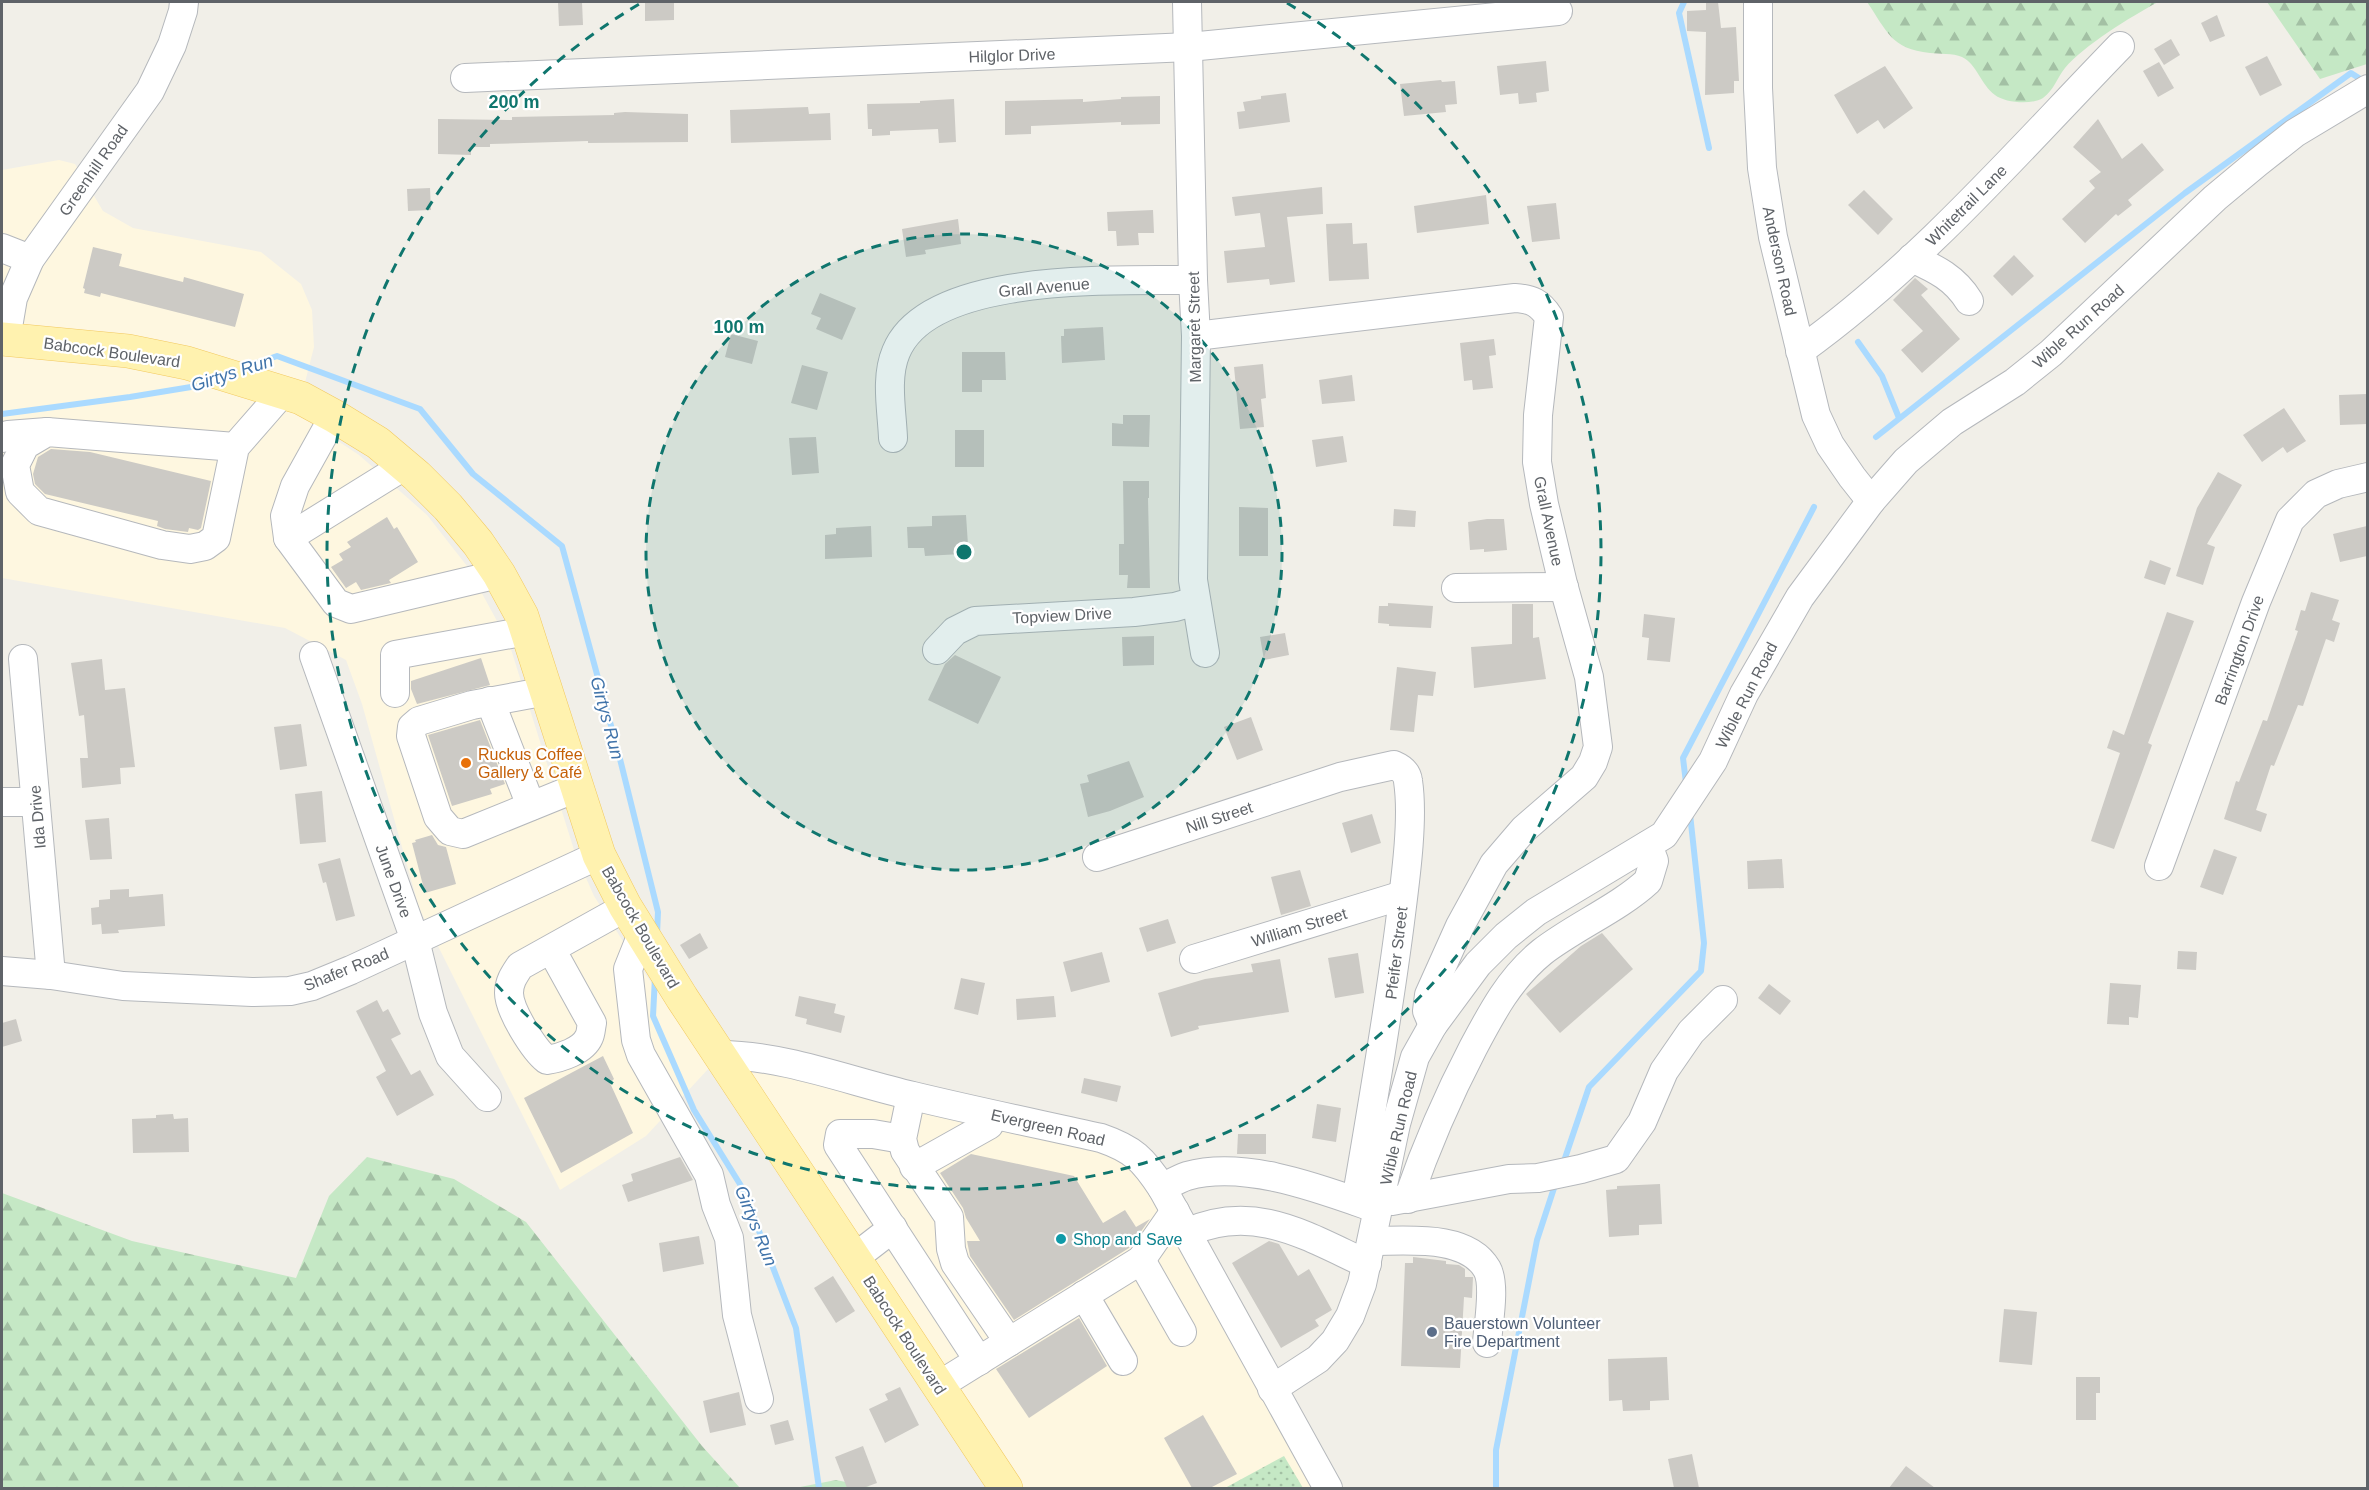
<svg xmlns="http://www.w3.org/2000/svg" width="2369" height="1490" viewBox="0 0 2369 1490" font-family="Helvetica,sans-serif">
<defs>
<pattern id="green-dots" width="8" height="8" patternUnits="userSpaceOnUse" patternTransform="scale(1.5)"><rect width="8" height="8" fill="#c5e8c5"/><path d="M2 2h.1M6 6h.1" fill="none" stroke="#a3c0a4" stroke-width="1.8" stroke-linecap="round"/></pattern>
<pattern id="forest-firs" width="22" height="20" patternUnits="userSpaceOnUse" patternTransform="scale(1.5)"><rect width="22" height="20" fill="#c5e8c5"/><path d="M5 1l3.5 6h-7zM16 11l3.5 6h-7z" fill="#a3c0a4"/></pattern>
</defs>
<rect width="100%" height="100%" fill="#f1efe8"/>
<g fill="#fef7e0">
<path d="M59,160l16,4 28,47 30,17 128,24 40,32 11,26 2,37 -17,67 62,41 68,60 40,51 42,77 66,210 19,43 34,53 82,118 -64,69 -86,54 -141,-282 -57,-204 -16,-44 -61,-32 -283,-50v-408z"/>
<path d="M721,1055l401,91 206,342h-322z"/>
</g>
<path fill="url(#green-dots)" d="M1284,1456l19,32h-78z"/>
<g fill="url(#forest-firs)">
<path d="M1867,2h291c-26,14 -75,44 -93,66 -8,10 -11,22 -22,30 -11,7 -38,5 -48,-3 -14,-10 -18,-31 -33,-38 -9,-4 -23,-3 -32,-4 -39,-4 -43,-22 -63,-51z"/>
<path d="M2267,2h100v62l-47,15z"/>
<path d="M367,1157l87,22 72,43 176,224 38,42h-738v-295l130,48 164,37 33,-82z"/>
<path d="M836,1480l39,8h-80z"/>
</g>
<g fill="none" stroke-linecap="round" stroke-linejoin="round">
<g stroke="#aadaff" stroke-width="6">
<path d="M1684,2l-5,11 30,135"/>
<path d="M1858,342l24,34 17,42"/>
<path d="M243,368l34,-12 143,53 53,65 89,72 57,209 39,157 -1,22"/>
<path d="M2,414l128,-17 61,-10 14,-5"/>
<path d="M1876,437l309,-244 166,-120 14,9"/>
<path d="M1686,783l-3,-25 131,-251"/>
<path d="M655,977l-2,39 41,94 49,79 53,139 23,160"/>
<path d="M1563,1164l26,-77 112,-116 3,-28 -14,-129"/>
<path d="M1496,1488v-38l41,-210 19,-58"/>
</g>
</g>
<g fill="#cccac5">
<path d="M558,2h24l1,23 -24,1z"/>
<path d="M645,2h29v18l-29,1z"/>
<path d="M1706,2h12l3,26 15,-1 3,54h-5v12l-29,2 1,-63 -19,-1v-20l19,-1z"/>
<path d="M2217,15l8,21 -15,6 -9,-19z"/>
<path d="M2171,39l9,16 -16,10 -10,-16z"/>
<path d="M2267,56l15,29 -22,11 -15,-29z"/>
<path d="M1546,61l3,30 -13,2 1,9 -18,2 -1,-11 -18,2 -3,-29z"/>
<path d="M2159,62l15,26 -16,9 -15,-26z"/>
<path d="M1885,66l28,42 -29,21 -6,-9 -21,14 -23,-39z"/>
<path d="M1441,80l1,2 13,-1 2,23 -12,1 1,7 -42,4 -4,-32z"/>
<path d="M1286,93l4,29 -51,7 -2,-17 8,-1 -2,-9 18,-3v-3z"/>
<path d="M1160,96v28l-39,1v-3l-90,4v8l-26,1v-34l78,-2v3l38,-3v-2z"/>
<path d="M954,99l2,43 -17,1 -1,-14 -48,2v4l-18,1v-7h-4l-1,-25 53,-1v-2z"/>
<path d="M808,107l1,7 21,-1 1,27 -100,3 -1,-33z"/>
<path d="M625,112l63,2v28l-100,1v-2l-98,3v3h-19v8l-33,-1v-35l74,1v-3l102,-2v-2z"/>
<path d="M2098,119l24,40 20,-16 22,27 -36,30 4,5 -14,11 -2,-2 -31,29 -23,-24 33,-31 -6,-7 12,-9 -28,-25z"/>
<path d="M1322,187l1,27 -36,3 8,65 -25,3 -1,-6 -42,4 -3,-32 41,-4 -5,-34 -25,3 -3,-19z"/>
<path d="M430,188l1,22 -23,1 -1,-22z"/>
<path d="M1864,190l29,29 -15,16 -30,-30z"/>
<path d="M1486,195l3,29 -72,9 -3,-27z"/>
<path d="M1556,203l4,36 -28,3 -5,-36z"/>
<path d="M1153,210l1,23h-16l1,12 -22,1 -1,-15h-8l-1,-19z"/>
<path d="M958,219l3,25 -36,6 1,4 -20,3 -4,-28z"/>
<path d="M1352,223l1,21 14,-1 2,36 -40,2 -3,-57z"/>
<path d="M93,247l29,7 -3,12 64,16 1,-5 60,17 -9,33 -134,-34 -1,4 -16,-4 1,-4 -2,-1z"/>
<path d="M2014,255l20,21 -22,20 -19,-20z"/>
<path d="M1915,278l13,11 -7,6 39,44 -38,34 -21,-23 22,-19 -30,-31z"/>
<path d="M820,293l36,15 -14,32 -26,-11 5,-11 -10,-4z"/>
<path d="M1103,327l2,33 -43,3 -1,-27h3v-7z"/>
<path d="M731,334l27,7 -6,23 -27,-7z"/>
<path d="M1494,339l2,16 -7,1 4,32 -20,2 -1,-10 -8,1 -4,-38z"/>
<path d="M962,352h43l1,28h-24v12h-20z"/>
<path d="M1263,364l3,34 -5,1 3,28 -24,2 -6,-62z"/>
<path d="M802,365l26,7 -11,38 -26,-7z"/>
<path d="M1352,375l3,26 -33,3 -3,-24z"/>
<path d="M2367,394v30l-27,1 -1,-30z"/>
<path d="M2284,408l22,33 -19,12 -4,-6 -21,15 -19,-27z"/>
<path d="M1123,415h27l-1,32 -37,-1v-23l11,1z"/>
<rect x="955" y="430" width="29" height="37"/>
<path d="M1343,436l4,26 -31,5 -4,-27z"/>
<path d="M816,437l3,36 -27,2 -3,-37z"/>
<path d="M51,449l39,3 121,29 -10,47 -3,2 -9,-2 -1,4 -23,-3 -8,-3 1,-5 -113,-27 -10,-10 -2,-10 5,-17z"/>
<path d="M2218,472l24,13 -35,59 8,3 -12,38 -27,-9 21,-68z"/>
<path d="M1123,481h26v17h-1l2,90h-23l1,-13h-9v-31h5z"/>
<path d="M1239,507l29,1v48h-29z"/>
<path d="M1394,509l22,2 -1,16 -22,-1z"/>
<path d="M966,515l2,30h-7v9l-36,2 -1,-8h-16l-1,-21 25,-1v-10z"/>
<path d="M387,517l7,12 3,-2 21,35 -29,18 2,3 -30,7 -5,-8 -10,6 -15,-21 12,-7 -4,-6 12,-7 -4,-5z"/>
<path d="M1487,519h17l3,31 -23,2v-3l-14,1 -2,-28z"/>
<path d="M871,526l1,31 -47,2v-24l11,-1v-6z"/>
<path d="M2367,526v30l-27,6 -7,-28z"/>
<path d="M2150,560l21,8 -6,17 -21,-7z"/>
<path d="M2311,592l28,8 -7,20 8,3 -6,19 -8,-3 -23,67 -5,-1 -24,61 -3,-1 -15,45 11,4 -6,18 -37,-13 12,-38 3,1 24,-62 4,1 31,-90 -3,-1 6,-20 4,1z"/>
<path d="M1388,603l45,3 -2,22 -42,-2v-2l-11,-1 1,-17h9z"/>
<path d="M1512,604h21v34l6,-1 7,42 -72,9 -3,-41 41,-3z"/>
<path d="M2167,612l27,9 -46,122 4,2 -38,104 -23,-8 29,-88 -13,-5 6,-18 11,5z"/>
<path d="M1644,614l31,4 -5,44 -23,-2 2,-22 -7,-1z"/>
<path d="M1285,633l4,22 -25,5 -4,-23z"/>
<path d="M1154,636v29l-31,1 -1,-29z"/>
<path d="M955,655l46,22 -23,47 -50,-24 17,-36z"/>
<path d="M481,658l9,27 -73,19 -6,-15v-8z"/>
<path d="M102,659l3,31 20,-2 10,79 -15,1 1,16 -39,4 -2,-30h8l-4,-43 -5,1 -8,-53z"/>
<path d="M1397,667l39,5 -3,24 -15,-1 -4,37 -24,-2z"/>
<path d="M1251,717l12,33 -26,10 -13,-33z"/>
<path d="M480,720l25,64 -15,5 2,5 -40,12 -24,-71z"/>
<path d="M301,724l6,42 -27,4 -6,-43z"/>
<path d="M1129,761l15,36 -34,14 -22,6 -8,-33 9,-2 -2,-7z"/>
<path d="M322,791l4,51 -26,2 -5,-50z"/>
<path d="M1372,814l9,29 -30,10 -9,-30z"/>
<path d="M109,818l3,41 -22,1 -5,-40z"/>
<path d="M432,835l6,10 8,2 10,37 -31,9 -13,-50 4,-1 -1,-2z"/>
<path d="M2214,849l23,8 -14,38 -23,-8z"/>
<path d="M340,858l15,58 -19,5 -10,-39 -3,1 -5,-19z"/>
<path d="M1782,859l2,29 -36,1 -1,-28z"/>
<path d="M1300,870l11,36 -30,9 -10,-38z"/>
<path d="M129,889v8l34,-3 2,32 -47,4 1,3 -17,1 -1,-10 -9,1 -1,-17 8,-1v-7l11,-1v-9z"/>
<path d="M1168,919l8,24 -29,9 -8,-24z"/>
<path d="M700,933l8,15 -19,11 -9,-14z"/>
<path d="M1602,933l31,36 -73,64 -34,-39 55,-48z"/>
<path d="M2178,951l19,1 -1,18 -19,-1z"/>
<path d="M1102,952l8,30 -39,10 -8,-30z"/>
<path d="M1358,953l6,40 -29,5 -7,-40z"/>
<path d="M1280,959l9,53 -91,14 1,3 -28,8 -13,-44 47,-14 48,-7 -2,-8z"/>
<path d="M961,978l24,5 -7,32 -24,-6z"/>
<path d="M2110,983l31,2 -3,33 -9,-1v8l-22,-1z"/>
<path d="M1769,984l22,17 -11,14 -22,-17z"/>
<path d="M799,996l37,8 -2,9 11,3 -4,17 -35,-9 1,-5 -12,-3z"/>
<path d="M1054,996l2,21 -39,3 -1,-21z"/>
<path d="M377,1000l6,12 5,-3 13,25 -10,5 20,36 9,-5 14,25 -37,21 -21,-39 10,-6 -30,-60z"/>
<path d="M16,1019l6,22 -20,6v-24z"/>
<path d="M603,1056l11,23 -4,4 23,50 -72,40 -37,-75z"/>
<path d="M1084,1078l37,8 -4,16 -36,-9z"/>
<path d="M1317,1104l24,4 -5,34 -24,-4z"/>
<path d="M173,1114l1,5 14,-1 1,34 -56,1 -1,-34 24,-1v-3z"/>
<path d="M1238,1134h28v20h-29z"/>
<path d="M971,1154l103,22 29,47 22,-13 11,17 14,-8 -21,29 -115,72 -44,-64 -3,-15h13l-14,-23 -3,-10 -23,-35z"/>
<path d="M680,1157l13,23 -65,22 -6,-17 11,-4 -2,-7z"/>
<path d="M1660,1184l2,40 -23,1v10l-30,2 -3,-47 11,-1v-3z"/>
<path d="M699,1236l5,28 -41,8 -4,-29z"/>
<path d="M1269,1241l10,3 19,32 11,-7 23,41 -17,10 4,6 -38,22 -49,-85z"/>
<path d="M1413,1257l33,4v3l13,1 6,4v8h8l-1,21 -8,-1 -4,71 -59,-2 4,-103h8z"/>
<path d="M833,1276l22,35 -19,12 -22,-35z"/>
<path d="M2004,1309l33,3 -5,53 -33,-3z"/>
<path d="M1079,1318l28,48 -78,52 -33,-49z"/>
<path d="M1667,1357l2,43 -19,1v9l-27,1 -1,-11 -13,1 -1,-42z"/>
<path d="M2076,1377h24v16h-4v27h-20z"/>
<path d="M900,1387l19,38 -34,18 -16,-34 19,-9 -3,-6z"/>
<path d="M739,1392l7,33 -36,8 -7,-32z"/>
<path d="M1203,1415l34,59 -27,14h-18l-28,-50z"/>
<path d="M788,1420l6,20 -19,5 -5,-20z"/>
<path d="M863,1446l14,37 -14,5h-16l-12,-31z"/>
<path d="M1692,1454l7,34h-25l-6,-29z"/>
<path d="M1906,1466l29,22h-46z"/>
</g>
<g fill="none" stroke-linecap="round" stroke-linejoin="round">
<g stroke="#b5b8bc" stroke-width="30">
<g id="minor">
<path d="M1187,2l6,278 3,56 -3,244 12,73"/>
<path d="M1758,2v86l4,80 11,69 43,178 14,30 22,32 19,24"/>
<path d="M465,78l724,-31 369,-36"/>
<path d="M2,248l28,11"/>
<path d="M1912,258c24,11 43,20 57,43"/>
<path d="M1196,336l319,-38c17,1 25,5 34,19l-11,98 -1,47 7,42 19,80 26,93 9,70 -5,15 -9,15 -60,52 -30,35 -34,62 -31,69 -2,16 6,14"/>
<path d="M6,339l7,-41 17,-39 120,-168 22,-46 11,-34 1,-9"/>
<path d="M1800,351c120,-86 218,-200 320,-305"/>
<path d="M334,416l-39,70 -10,30 3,22 48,65 15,6 148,-35"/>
<path d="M2,438l6,-3 39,-3"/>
<path d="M893,438c-1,-27 -8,-60 3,-86 33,-81 223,-71 297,-72"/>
<path d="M235,447l-188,-15 -22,13 -10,20 5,27 19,19 123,34 28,4 15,-3 11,-8 19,-91 48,-55"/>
<path d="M288,538l116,-72"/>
<path d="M1456,588l108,-1"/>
<path d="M937,650l18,-19 20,-10 159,-9 41,-5 21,-6"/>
<path d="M314,656l101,284 18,73 17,43 37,41"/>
<path d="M23,659l28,316"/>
<path d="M547,691l-75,14 -53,16 -7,6 -1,9 27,81 12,14 13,3 113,-46"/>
<path d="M395,693v-38l132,-24"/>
<path d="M490,701l41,105"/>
<path d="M2,802h33"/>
<path d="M1097,857l243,-80 54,-12c7,3 13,7 14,16 6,39 -3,101 -8,141 -12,94 -28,186 -44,279"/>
<path d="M2159,866l97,-264 34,-82 26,-26 22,-10 30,-7"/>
<path d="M642,934l-14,35 8,71 5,15 68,120 7,30 13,33 8,77 22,84"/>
<path d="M551,949l41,74c-1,4 -1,10 -3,14 -6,14 -29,21 -42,23 -13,-10 -38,-50 -38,-67 0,-11 5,-18 11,-27l106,-59"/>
<path d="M1194,959l209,-64"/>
<path d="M2,971l49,4 72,11 129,6 38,-1 22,-5 39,-16 248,-115"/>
<path d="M721,1055c62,0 131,27 192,41 62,15 125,28 188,42 32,11 42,21 61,50l166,300"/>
<path d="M911,1096l-9,43 3,12 44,66 2,32 4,14 54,79"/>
<path d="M902,1139l-29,-5h-33l-2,11 141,216"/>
<path d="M914,1167l75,-42"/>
<path d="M1162,1188c8,-4 16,-9 25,-12 57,-16 131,12 185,31"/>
<path d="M1408,1199c18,-52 40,-103 65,-151 19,-36 37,-70 69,-96 32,-25 77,-44 106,-71l6,-20 -6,-16"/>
<path d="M1392,1201l117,-22 29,-1 43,-9 35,-10 26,-37 22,-51 27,-39 32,-32"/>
<path d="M1186,1233c68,-31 120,3 181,31"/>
<path d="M1372,1241c35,0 95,-7 115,28 9,16 1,56 0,74"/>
<path d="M854,1258l39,-30"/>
<path d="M1141,1260l41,72"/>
<path d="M1084,1295l39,66"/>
<path d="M938,1386l203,-126 34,-49"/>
<path d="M1272,1389l46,-30 17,-18 15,-25 12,-32 34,-160 19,-67 18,-32 45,-61 28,-28 30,-24 128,-77 49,-74 31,-67 56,-97 71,-96 35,-40 46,-39 63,-40 36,-29 164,-155 42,-35 38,-30 73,-44"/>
</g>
</g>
<g stroke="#f2c960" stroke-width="34">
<path id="major" d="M2,339l126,12 59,12 114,35 33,18 44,27 39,33 31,31 30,36 21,31 23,42 77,239 26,51 57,92 324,490"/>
</g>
<use href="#minor" stroke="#fff" stroke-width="28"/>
<use href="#major" stroke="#fff2af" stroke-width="33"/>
</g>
<circle cx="964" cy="552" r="318" fill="#0f766e" fill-opacity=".12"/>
<g fill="none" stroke="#0f766e" stroke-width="3" stroke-dasharray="10 8">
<circle cx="964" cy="552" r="318"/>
<path d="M1287 3A637 637 0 1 1 641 3"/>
</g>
<circle fill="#e8710a" stroke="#fff" stroke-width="2" cx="466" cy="763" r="6"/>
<circle fill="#0f9aa8" stroke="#fff" stroke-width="2" cx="1061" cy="1239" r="6"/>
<circle fill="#5c6f8a" stroke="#fff" stroke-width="2" cx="1432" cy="1332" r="6"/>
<g text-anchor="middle" stroke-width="4.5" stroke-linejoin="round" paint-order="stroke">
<g font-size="16" fill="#5f6368" stroke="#fff">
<text transform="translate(1012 55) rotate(-2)" y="6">Hilglor Drive</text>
<text transform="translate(93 170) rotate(-55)" y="6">Greenhill Road</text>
<text transform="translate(1966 205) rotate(-45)" y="6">Whitetrail Lane</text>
<text transform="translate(1780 261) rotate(78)" y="6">Anderson Road</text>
<text transform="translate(1044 287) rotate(-5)" y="6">Grall Avenue</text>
<text transform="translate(2078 326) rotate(-42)" y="6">Wible Run Road</text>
<text transform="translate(1194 327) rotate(-91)" y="6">Margaret Street</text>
<text transform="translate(112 352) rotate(8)" y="6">Babcock Boulevard</text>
<text transform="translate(1549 521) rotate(78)" y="6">Grall Avenue</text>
<text transform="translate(1062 615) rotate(-3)" y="6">Topview Drive</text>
<text transform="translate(2239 650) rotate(-70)" y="6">Barrington Drive</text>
<text transform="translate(1746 695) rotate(-63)" y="6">Wible Run Road</text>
<text transform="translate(37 817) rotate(-95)" y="6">Ida Drive</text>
<text transform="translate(1219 817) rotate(-18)" y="6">Nill Street</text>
<text transform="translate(394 881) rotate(70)" y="6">June Drive</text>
<text transform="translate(641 927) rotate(60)" y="6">Babcock Boulevard</text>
<text transform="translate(1299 927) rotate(-17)" y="6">William Street</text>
<text transform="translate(1396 953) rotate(-83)" y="6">Pfeifer Street</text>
<text transform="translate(346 969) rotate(-22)" y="6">Shafer Road</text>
<text transform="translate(1048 1127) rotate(13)" y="6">Evergreen Road</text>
<text transform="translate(1398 1128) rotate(-77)" y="6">Wible Run Road</text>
<text transform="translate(905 1335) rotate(57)" y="6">Babcock Boulevard</text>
</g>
<g font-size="16" fill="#c56008" stroke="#fff" text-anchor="start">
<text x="478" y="760">Ruckus Coffee<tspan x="478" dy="18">Gallery &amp; Café</tspan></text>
</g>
<g font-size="16" fill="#0d838f" stroke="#fff" text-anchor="start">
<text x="1073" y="1245">Shop and Save</text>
</g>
<g font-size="16" fill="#4e5e75" stroke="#fff" text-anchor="start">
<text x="1444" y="1329">Bauerstown Volunteer<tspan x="1444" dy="18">Fire Department</tspan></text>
</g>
<g font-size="18" font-style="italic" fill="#4174aa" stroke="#fff">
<text transform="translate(232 373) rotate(-18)" y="6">Girtys Run</text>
<text transform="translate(607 718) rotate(75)" y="6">Girtys Run</text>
<text transform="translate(756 1226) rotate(68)" y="6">Girtys Run</text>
</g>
</g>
<circle cx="964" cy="552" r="9" fill="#0f766e" stroke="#fff" stroke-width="3"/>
<g font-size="18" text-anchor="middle" font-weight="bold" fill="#0f766e" stroke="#fff" stroke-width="4.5" stroke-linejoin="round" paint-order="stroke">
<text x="514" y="108">200 m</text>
<text x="739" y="333">100 m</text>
</g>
<rect width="2369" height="1490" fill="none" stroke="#5f6368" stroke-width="6"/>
</svg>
